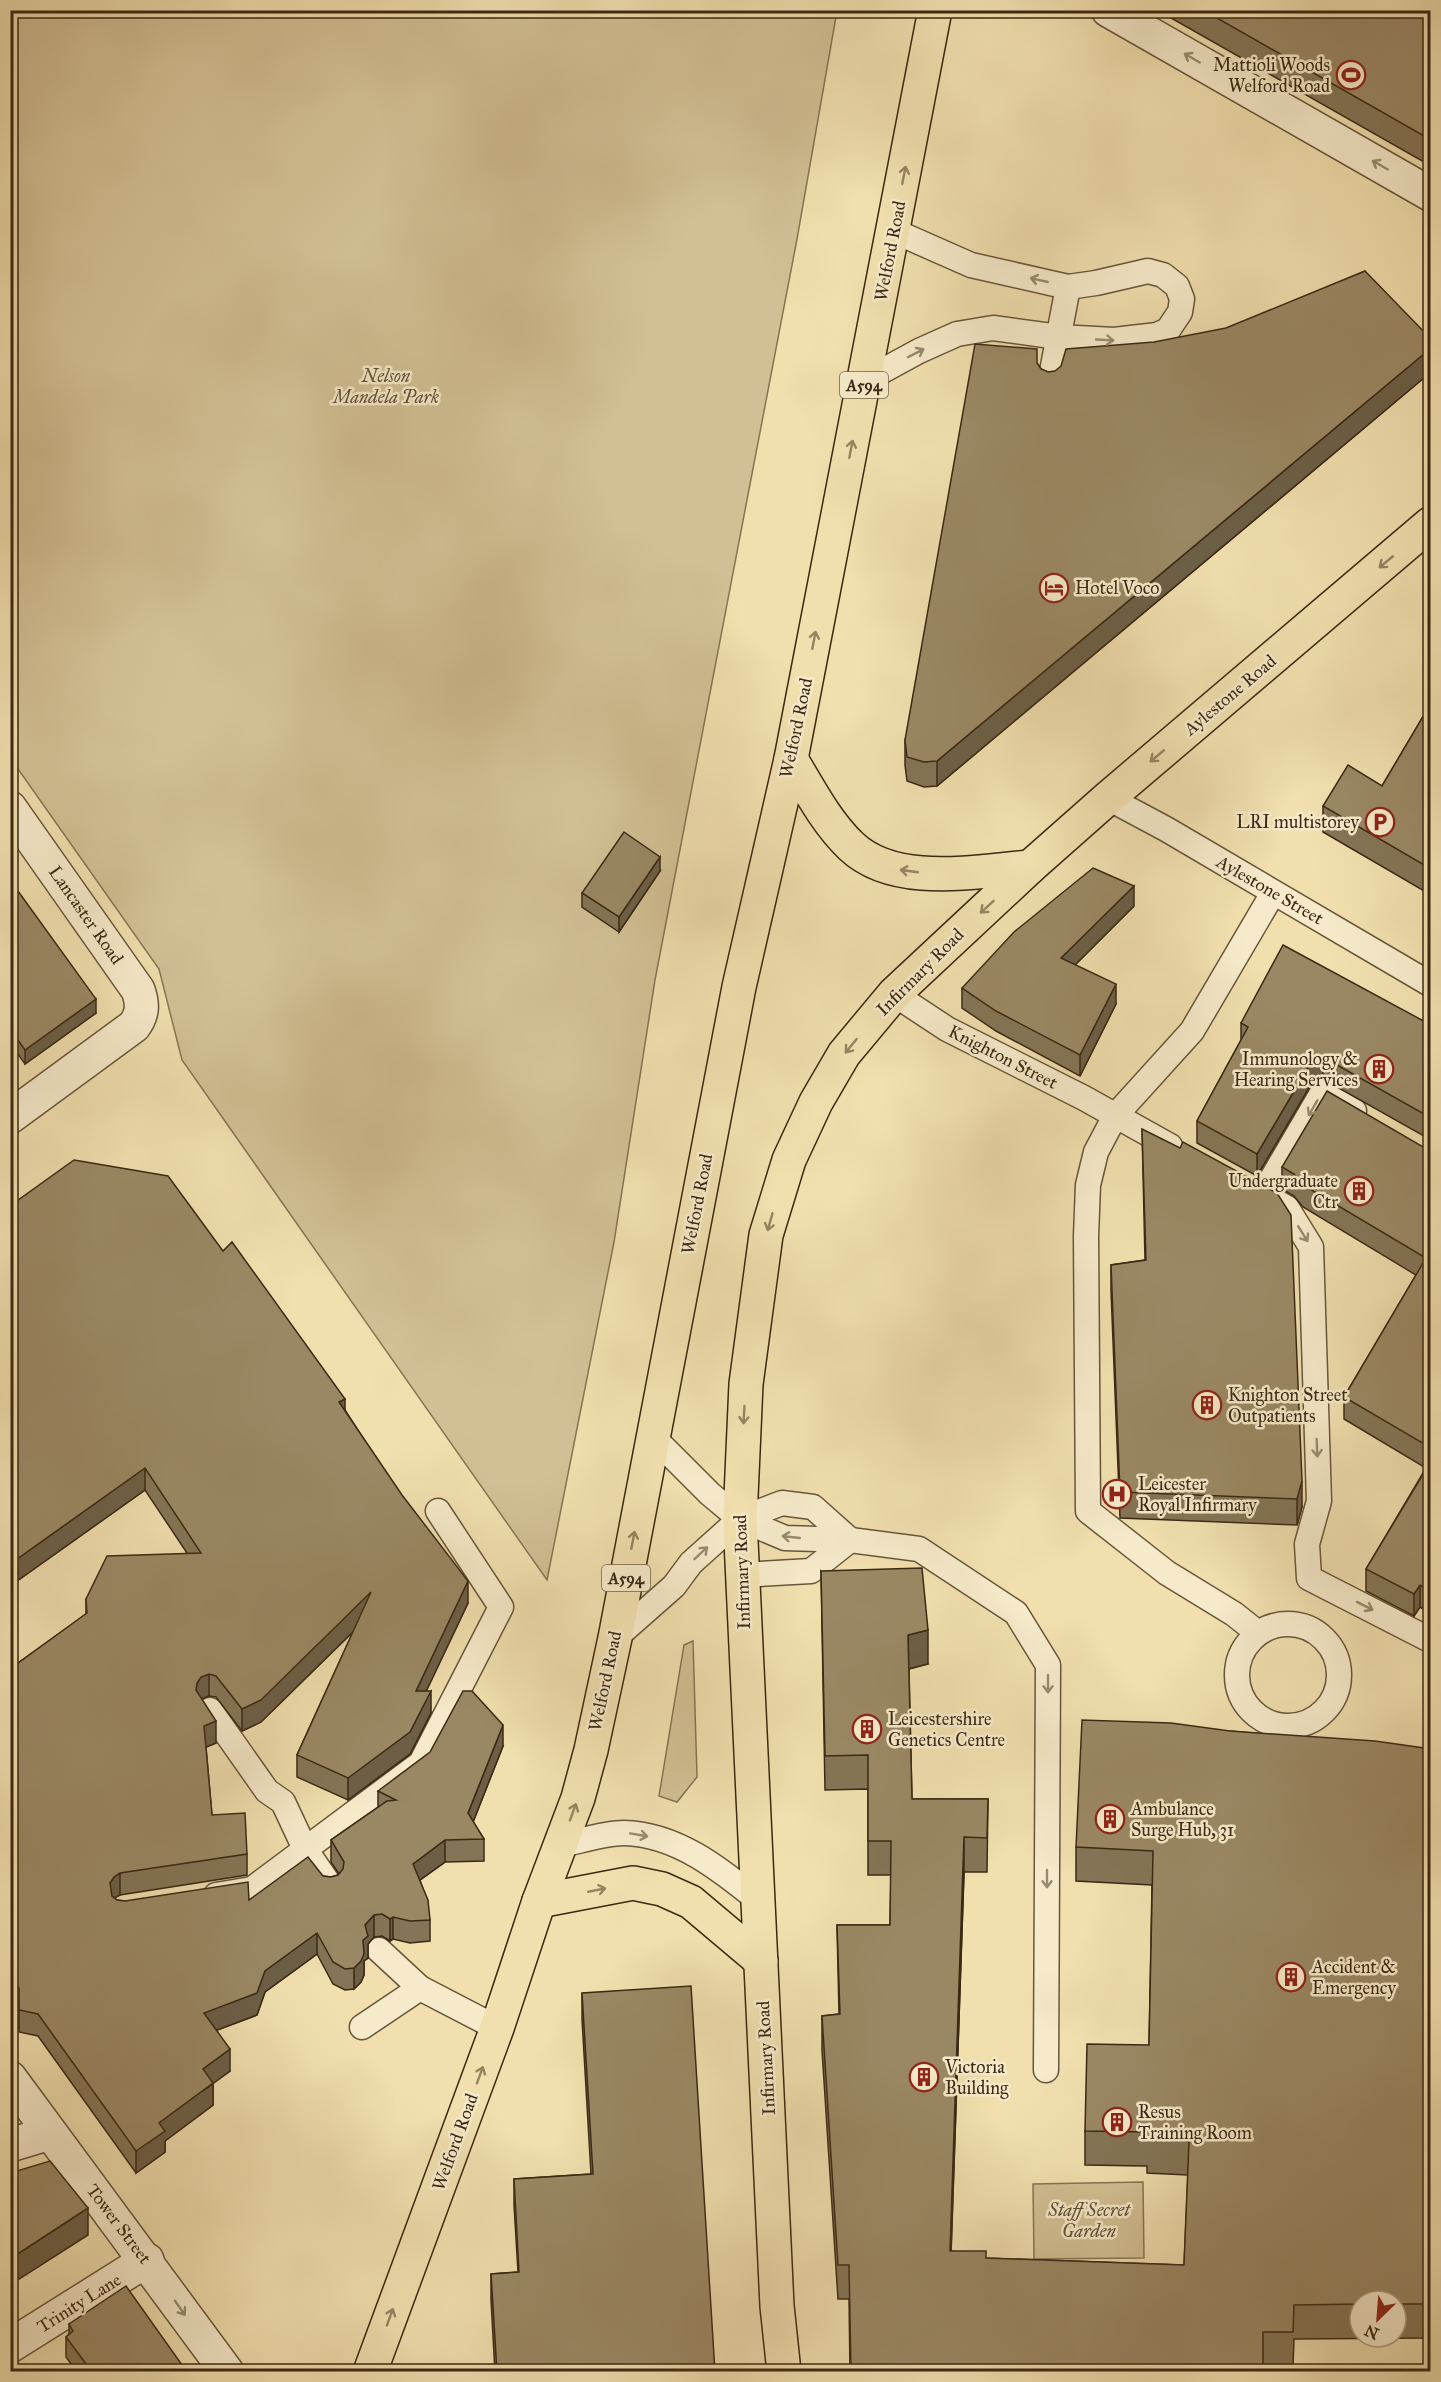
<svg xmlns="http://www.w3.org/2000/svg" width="1441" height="2382" viewBox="0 0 1441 2382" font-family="'IM FELL Great Primer',serif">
<rect width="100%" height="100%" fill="#f1dfae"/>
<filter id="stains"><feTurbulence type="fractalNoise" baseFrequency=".00333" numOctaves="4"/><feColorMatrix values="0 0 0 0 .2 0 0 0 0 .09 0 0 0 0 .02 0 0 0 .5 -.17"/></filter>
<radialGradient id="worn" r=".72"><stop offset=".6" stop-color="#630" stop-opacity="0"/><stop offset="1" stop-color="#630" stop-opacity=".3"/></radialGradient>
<g fill="#d2c094" stroke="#867454" stroke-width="1.5">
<path d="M10,11h827l-40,228 -142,741 -41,262 -67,338 -365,-520 -23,-91 -148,-210z"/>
<path d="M693,1641l4,136 -20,25 -18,-6 25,-151z"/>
<path d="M1143,2182l1,76 -110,1 -1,-75z"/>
</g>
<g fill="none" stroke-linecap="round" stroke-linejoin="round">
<g stroke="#68563a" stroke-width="27">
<g id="lane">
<path d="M864,381l55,-30 38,-17 36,-6 66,9 55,3 43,-5 11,-5 12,-18 2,-13 -5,-13 -14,-11 -15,-4 -52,12 -28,4 -97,-22 -77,-34"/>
<path d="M1050,382l18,-95"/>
<path d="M1108,798l58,31 264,155"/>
<path d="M894,994l53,35 137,69 86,48"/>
<path d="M1257,1191l30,17 24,39 8,254 -12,43 2,34 121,62"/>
<path d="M1263,1194l59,-101 32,18"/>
<path d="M653,1437l57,57 30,25 45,19 65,2 69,9 97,64 32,52 -2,405"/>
<path d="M741,1575l70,-4 39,-31"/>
<circle cx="1288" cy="1675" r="51"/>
<path d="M1258,1633l-24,-19 -67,-41 -79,-62 -2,-275 2,-51 8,-33 19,-36 77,-85 81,-138"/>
<path d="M615,1638l59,-52 17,-23 49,-44 42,-16 31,4 37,33"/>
<path d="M210,1710l57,81 16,11 22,47 25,36"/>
<path d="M561,1845c20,-4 43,-12 63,-12 52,1 96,36 134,67"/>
<path d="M216,1895l36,-6 169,-126 80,-156 -63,-96"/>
<path d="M379,1950l41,38 77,40"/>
<path d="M362,2027l58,-39"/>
</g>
</g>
<g stroke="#68563a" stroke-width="36">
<g id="street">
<path d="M1108,10l322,184"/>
<path d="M10,808l128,182c5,14 5,24 -4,36l-124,91"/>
<path d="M10,2078l217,294"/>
<path d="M10,2145l40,-12"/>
<path d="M10,2346l137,-86"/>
</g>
</g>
<g stroke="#3b2914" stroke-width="36">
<g id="primary">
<path d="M791,759c18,30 35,63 60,87 44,42 125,25 179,21"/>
<path d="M539,1901l94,-18 29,6 29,13 70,59"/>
<path d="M370,2372l127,-344 42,-127 39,-103 13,-48 24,-112 124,-651 52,-228 144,-749"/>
<path d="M784,2372l-7,-66 -37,-787 6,-135 20,-149 23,-75 27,-58 28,-48 50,-60 136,-127 78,-69 322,-274"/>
</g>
</g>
<use href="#lane" stroke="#f6eaca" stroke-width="24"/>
<use href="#street" stroke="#f6eaca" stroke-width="33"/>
<use href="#primary" stroke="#f1dfae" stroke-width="33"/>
</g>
<g fill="#847556" stroke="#3b2914" stroke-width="1.5" fill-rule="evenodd">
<path d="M1157,10h274v156z"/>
<path d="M1431,339v33l-494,414 -13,1 -17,-6 -2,-16v-25l132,-377 4,6 7,3z"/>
<path d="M1431,703v192l-108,-63v-26l59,-20z"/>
<path d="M660,871l-41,61 -37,-25v-14z"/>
<path d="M10,880l86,133 -71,51 -15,-21z"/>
<path d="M1134,906l-59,59 41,39 -36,72 -84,-45 -34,-23v-20z"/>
<path d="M1241,1023l190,2v115l-108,-61 -8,1 -5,6 -53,90 -60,-33v-22l44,-81z"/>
<path d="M1142,1129l160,378 -5,18 -177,-7 -9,-227v-26l34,-5z"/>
<path d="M1423,1147h8v467l-11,-7 -6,9 -48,-25v-22l60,-101 -82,-49v-22l72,-122 -113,-68 -9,-11 -12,-7v-22z"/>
<path d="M223,1251l122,159 123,193 -42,88 5,22 -21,41 -62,46 -51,-23v-22l56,-123 -92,90 -19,9 -26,-34 -7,-1 -8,3 15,44 -10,4 6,68 35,39v21l-127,20 -6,3 3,2 8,1 124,-1 74,-24 8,1 7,-2 1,-1 -8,-12v-22l47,-33v-16l125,-45 -30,76 11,17v22l-39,1 -25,18 10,40v21l-20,2 -17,-4 -3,2 -8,-5 -8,1 -6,7v14l-4,3v14l-3,7 -7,7 -9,1 -12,-6 -16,-30 -52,38 -8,23 -40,15 13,41 -17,12v22l-48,36v11l-29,21 -98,-137 -19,-4v-23l-9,-11v-329l76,-55v-15l101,-46 -42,-63 -135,96z"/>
<path d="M821,1571l107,93 -19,5 3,130h76l-1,73h-23l-13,379 35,7 198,7 4,-90 -41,-2v-7l-62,-1v-34l64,-86 3,-160 -76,-4v-34l154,-116 201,18v589l-137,1 -1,27h-30v6h-413l-1,-73h-11l-16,-249v-34l17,-2 -2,-89h53l1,-50h-23v-86l-43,1zM1360,2301h36v36h-36z"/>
<path d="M582,1993l133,379h-220l-4,-72v-26l27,-2 -4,-67v-26l77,-5 -9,-155z"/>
<path d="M69,2324l118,48h-110l-11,-15v-20l3,-3z"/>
</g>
<g fill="#6c5f46" stroke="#3b2914" stroke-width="1.5">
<path d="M1431,348v24l-494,414v-25z"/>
<path d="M660,857v14l-41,61v-15z"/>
<path d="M1134,886v20l-73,73v-21z"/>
<path d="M1116,984v20l-36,72v-21z"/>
<path d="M96,999v14l-71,51v-14z"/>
<path d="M1323,1057v22l-8,1 -5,6 -53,90v-22l53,-90 5,-6z"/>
<path d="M345,1399v21l-6,-18z"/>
<path d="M145,1468v22l-135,96v-22z"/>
<path d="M1302,1481v26l-5,18v-26z"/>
<path d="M468,1581v22l-52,110v-22z"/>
<path d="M1420,1585v22l-6,9v-22z"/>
<path d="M371,1592v22l-110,108 -19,9v-22z"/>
<path d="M928,1630v34l-20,5v-34z"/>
<path d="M209,1674v22l-8,3 -5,-9 1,-7 4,-6z"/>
<path d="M431,1691v22l-21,41 -62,46v-22z"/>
<path d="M216,1721v22l-12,5v-22z"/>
<path d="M503,1725v21l-35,89v-22z"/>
<path d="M964,1837v35l-14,413v-34z"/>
<path d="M445,1840v22l-32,23v-21z"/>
<path d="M120,1873v22l-6,3 -4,6v-21l4,-6z"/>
<path d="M374,1915v22l-6,7v14l-4,3v14l-3,7 -7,7v-21l9,-28 2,-15z"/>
<path d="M393,1917v22l-3,2v-22z"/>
<path d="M317,1933v21l-52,38 -8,23 -53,20v-22z"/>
<path d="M230,2049v22l-27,20 10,-8v22l-48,36v11l-29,21v-22l67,-82z"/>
<path d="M88,2208v27l-78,50v-26z"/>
</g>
<g fill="#9a8864" stroke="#3b2914" stroke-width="1.5">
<path d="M1203,10h228v130z"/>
<path d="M1365,271l66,68v9l-494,413 -13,1 -17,-5 -2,-17 70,-396 62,5v14l4,6 7,3 7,-1 6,-5 5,-17 88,-7 72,-14z"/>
<path d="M1431,703v166l-108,-63 25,-41 34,21z"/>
<path d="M624,832l36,25 -41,60 -37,-24z"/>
<path d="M1093,868l41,18 -73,72 55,26 -36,71 -84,-44 -34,-23 52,-56z"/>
<path d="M10,880l86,119 -71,51 -15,-21z"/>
<path d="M1283,945l148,80v93l-108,-61 -8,1 -5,6 -53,90 -60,-33 51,-94 -7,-4z"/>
<path d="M1327,1091l96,56h8v301l-87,-51 82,-139 -123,-73 -9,-11 -12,-7z"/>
<path d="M1142,1129l38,19 3,-6 94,51 14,22 11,266 -5,18 -177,-7 -9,-227 35,-5z"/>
<path d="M74,1160l94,16 55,75 9,-9 113,157 -6,3 63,93 66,86 -52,110h15l-21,41 -62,46 -51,-23 74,-163 -110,108 -19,9 -26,-33 -7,-2 -8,3 -4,6 -1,7 20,31 -12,5 8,89 33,-2 2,41 -127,19 -6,4 -4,6 2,13 5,4 8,1 123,-19 1,18 59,-43 15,19 8,1 7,-2 5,-6 1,-7 -13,-22 56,-39 9,-1 -18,-9 52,-39 33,-61h9l31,34 -35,88 16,26 -39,1 -32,24 15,36 2,20 -20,1 -17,-4 -3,2 -8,-5 -8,1 -9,10 3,11 -5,4 1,14 -3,7 -7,7 -9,1 -12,-7 -16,-29 -52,38 -8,22 -53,20 26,36 -27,20 10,14 -54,40 6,8 -29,20 -98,-137 -19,-4v-22l-9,-12v-307l77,-56 -1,-14 21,-43 94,-3 -56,-85 -135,96v-358z"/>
<path d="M1431,1461v131l-11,-7 -6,9 -48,-25z"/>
<path d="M922,1568l6,62 -20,5 4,164h76l-1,39 -23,-1 -14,414h36v7l198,7 5,-124 -42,-2v-7l-62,-1 2,-87 62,1 4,-194 -77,-4 6,-127 89,3 59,8 145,10 56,8v555h-35v-3h-36v3l-66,1 -1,27h-30v40h-412l-2,-107h-11l-16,-249 18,-2 -3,-89h53l1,-84h-23v-86l-43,1 -4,-185z"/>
<path d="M691,1986l24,386h-218l-6,-98 28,-2 -5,-93 79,-5 -11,-181z"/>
<path d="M50,2161l38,47 -78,51v-86z"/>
<path d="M126,2286l61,86h-95l-26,-35 7,-6 -4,-7z"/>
</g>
<defs><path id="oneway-shaft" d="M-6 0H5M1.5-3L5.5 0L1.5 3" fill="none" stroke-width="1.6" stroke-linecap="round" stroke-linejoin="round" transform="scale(1.5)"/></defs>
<g stroke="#988a6f">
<use href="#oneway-shaft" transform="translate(1192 58) rotate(-150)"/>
<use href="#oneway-shaft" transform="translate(1380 165) rotate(-150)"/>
<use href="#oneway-shaft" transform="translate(1039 280) rotate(-167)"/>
<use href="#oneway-shaft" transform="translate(1105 340) rotate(3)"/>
<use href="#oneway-shaft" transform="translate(916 353) rotate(-27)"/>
<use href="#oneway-shaft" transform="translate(1313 1108) rotate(120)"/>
<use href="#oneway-shaft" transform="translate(1303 1234) rotate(58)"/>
<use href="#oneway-shaft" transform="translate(1317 1448) rotate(88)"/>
<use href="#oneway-shaft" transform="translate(791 1537) rotate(-174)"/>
<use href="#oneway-shaft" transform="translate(701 1553) rotate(-43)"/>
<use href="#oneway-shaft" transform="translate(1365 1606) rotate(27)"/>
<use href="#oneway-shaft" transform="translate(1048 1684) rotate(90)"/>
<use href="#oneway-shaft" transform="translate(639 1835) rotate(10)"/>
<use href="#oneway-shaft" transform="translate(1047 1879) rotate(90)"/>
<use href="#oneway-shaft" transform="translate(180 2308) rotate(55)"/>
</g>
<g stroke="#968461">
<use href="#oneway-shaft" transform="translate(904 175) rotate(-79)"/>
<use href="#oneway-shaft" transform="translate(851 449) rotate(-79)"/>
<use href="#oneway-shaft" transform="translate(1386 562) rotate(140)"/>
<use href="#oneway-shaft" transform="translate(814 640) rotate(-79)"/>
<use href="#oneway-shaft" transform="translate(1157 756) rotate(140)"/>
<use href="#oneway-shaft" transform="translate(909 871) rotate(-172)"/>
<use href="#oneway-shaft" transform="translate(987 907) rotate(137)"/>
<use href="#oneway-shaft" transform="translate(851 1046) rotate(129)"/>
<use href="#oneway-shaft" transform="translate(770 1222) rotate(106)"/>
<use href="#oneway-shaft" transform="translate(744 1415) rotate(93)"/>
<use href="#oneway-shaft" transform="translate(633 1540) rotate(-79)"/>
<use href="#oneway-shaft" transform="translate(573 1812) rotate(-70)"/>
<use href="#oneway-shaft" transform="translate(597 1890) rotate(-11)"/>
<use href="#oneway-shaft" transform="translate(480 2075) rotate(-70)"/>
<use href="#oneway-shaft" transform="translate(390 2317) rotate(-70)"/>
</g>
<defs>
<g id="stadium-ring" transform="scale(1.5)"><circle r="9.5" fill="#f6eaca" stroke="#8f2418" stroke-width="1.5"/><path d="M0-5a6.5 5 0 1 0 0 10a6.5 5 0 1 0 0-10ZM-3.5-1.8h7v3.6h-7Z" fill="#8f2418"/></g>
<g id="hotel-ring" transform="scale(1.5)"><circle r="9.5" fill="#f6eaca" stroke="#8f2418" stroke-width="1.5"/><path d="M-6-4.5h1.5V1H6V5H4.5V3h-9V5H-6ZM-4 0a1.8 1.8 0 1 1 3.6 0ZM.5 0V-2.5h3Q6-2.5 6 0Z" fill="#8f2418"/></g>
<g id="parking-ring" transform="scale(1.5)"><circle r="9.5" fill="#f6eaca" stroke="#8f2418" stroke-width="1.5"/><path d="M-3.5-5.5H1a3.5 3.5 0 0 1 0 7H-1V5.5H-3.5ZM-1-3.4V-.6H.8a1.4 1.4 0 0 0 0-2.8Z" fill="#8f2418"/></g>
<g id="building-ring" transform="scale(1.5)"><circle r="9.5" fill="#f6eaca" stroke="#8f2418" stroke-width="1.5"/><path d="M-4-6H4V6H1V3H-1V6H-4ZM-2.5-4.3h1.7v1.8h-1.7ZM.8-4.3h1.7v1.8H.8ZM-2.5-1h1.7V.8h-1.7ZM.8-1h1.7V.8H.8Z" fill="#8f2418"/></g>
<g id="hospital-ring" transform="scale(1.5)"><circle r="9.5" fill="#f6eaca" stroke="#8f2418" stroke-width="1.5"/><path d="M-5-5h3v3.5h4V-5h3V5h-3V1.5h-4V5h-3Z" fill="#8f2418"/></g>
</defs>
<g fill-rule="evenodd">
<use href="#stadium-ring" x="1351" y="75"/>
<use href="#hotel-ring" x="1054" y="588"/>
<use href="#parking-ring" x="1380" y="822"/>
<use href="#building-ring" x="1379" y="1069"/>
<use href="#building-ring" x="1359" y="1191"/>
<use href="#building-ring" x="1207" y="1405"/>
<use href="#hospital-ring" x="1117" y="1494"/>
<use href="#building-ring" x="867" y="1729"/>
<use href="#building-ring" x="1110" y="1819"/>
<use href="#building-ring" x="1291" y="1977"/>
<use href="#building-ring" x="924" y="2077"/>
<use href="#building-ring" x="1117" y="2122"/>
</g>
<g text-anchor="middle" stroke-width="5" stroke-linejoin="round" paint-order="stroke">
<g fill="#f6eaca" stroke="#73634b" stroke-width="1.5">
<rect x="840" y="372" width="48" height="26" rx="4.5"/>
<rect x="602" y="1565" width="48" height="26" rx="4.5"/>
</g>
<g font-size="16" font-weight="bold" fill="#3b2914">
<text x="864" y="391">A594</text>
<text x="626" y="1584">A594</text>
</g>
<g font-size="18" fill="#3b2914" stroke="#f6eaca" text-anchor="start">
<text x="1330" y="71" text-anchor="end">Mattioli Woods<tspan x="1330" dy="21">Welford Road</tspan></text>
<text x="1075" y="594">Hotel Voco</text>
<text x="1359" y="828" text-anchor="end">LRI multistorey</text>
<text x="1358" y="1065" text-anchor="end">Immunology &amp;<tspan x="1358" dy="21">Hearing Services</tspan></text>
<text x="1338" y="1187" text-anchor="end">Undergraduate<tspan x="1338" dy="21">Ctr</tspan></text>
<text x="1228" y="1401">Knighton Street<tspan x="1228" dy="21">Outpatients</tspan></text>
<text x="1138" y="1490">Leicester<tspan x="1138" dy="21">Royal Infirmary</tspan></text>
<text x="888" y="1725">Leicestershire<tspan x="888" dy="21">Genetics Centre</tspan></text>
<text x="1131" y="1815">Ambulance<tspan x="1131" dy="21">Surge Hub, 31</tspan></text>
<text x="1312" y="1973">Accident &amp;<tspan x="1312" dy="21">Emergency</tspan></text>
<text x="945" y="2073">Victoria<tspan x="945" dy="21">Building</tspan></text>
<text x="1138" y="2118">Resus<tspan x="1138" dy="21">Training Room</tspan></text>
</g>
<g font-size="18" fill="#3b2914" stroke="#f6eaca">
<text transform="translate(890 251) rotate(-79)" y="6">Welford Road</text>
<text transform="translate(1230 695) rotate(-40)" y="6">Aylestone Road</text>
<text transform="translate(796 728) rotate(-78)" y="6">Welford Road</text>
<text transform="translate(1270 890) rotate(30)" y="6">Aylestone Street</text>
<text transform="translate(86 915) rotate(55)" y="6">Lancaster Road</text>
<text transform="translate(920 972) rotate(-45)" y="6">Infirmary Road</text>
<text transform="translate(1003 1057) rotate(27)" y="6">Knighton Street</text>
<text transform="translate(697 1204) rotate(-79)" y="6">Welford Road</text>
<text transform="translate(742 1572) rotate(-92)" y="6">Infirmary Road</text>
<text transform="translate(605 1681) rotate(-78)" y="6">Welford Road</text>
<text transform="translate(766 2058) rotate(-93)" y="6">Infirmary Road</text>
<text transform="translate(455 2142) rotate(-70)" y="6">Welford Road</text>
<text transform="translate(119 2224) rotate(53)" y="6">Tower Street</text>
<text transform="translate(79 2303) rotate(-32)" y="6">Trinity Lane</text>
</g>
<g font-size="18" font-style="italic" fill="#614f34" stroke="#f6eaca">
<text x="386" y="382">Nelson<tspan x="386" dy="21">Mandela Park</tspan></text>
<text x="1089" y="2216">Staff Secret<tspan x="1089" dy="21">Garden</tspan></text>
</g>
</g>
<rect width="1441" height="2382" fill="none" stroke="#f1dfae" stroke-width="36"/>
<rect x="12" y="12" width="1417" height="2358" fill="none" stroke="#3b2914" stroke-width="3"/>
<rect x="18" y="18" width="1405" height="2346" fill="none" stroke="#3b2914" stroke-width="1.5"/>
<g transform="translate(1378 2319) rotate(205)"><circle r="28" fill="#f6eaca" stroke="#ab9d81" stroke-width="1.5"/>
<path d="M0-4.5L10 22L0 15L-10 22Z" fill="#8f2418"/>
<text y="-9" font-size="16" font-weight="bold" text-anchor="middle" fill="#3b2914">N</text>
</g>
<rect width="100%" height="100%" filter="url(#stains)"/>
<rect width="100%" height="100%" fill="url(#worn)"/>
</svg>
